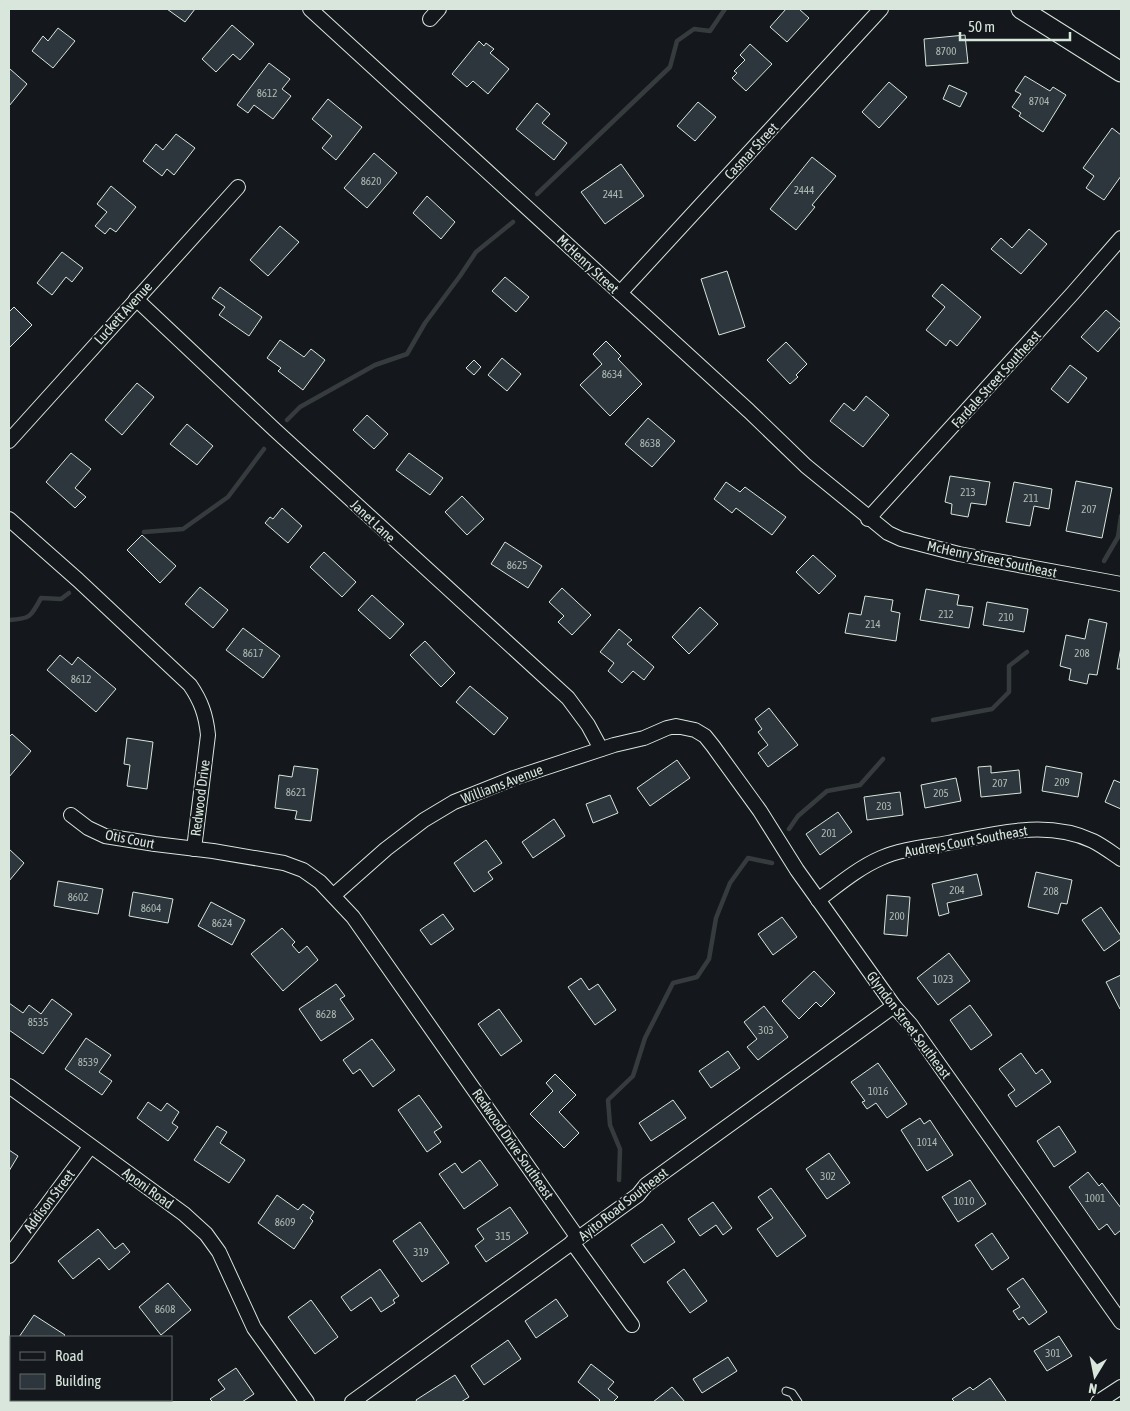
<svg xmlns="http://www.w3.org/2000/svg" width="1130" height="1411" viewBox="0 0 1130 1411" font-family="'Asap Condensed',sans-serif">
<rect width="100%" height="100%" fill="#14181c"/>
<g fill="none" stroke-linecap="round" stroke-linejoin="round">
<g stroke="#363b3e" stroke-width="4.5">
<path d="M537,194l133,-127 7,-26 17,-12 16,2 15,-22"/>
<path d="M287,420l13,-13 75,-42 32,-11 18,-31 35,-47 16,-24 37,-30"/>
<path d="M144,532l39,-3 45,-32 36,-48"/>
<path d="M1104,561l14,-24 3,-21"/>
<path d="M9,620c21,-1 22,-3 32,-22l20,1 8,-6"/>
<path d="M933,720l59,-11 17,-17v-26l18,-14"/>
<path d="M789,829l9,-13 29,-25 33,-6 23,-26"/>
<path d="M619,1180l1,-31 -10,-24 -2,-25 25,-24 12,-38 28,-55 24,-6 12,-18 7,-41 14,-35 18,-25 24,5"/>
</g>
</g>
<g fill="#2c363c" stroke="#d8e6dc">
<path d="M167,9h28l-10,13z"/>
<path d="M786,9h13l10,9 -22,24 -17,-15z"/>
<path d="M232,25l22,19 -14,16 -7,-6 -17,18 -14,-13z"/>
<path d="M58,28l17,13 -22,27 -21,-17 11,-15 5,5z"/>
<path d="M965,35l3,28 -42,3 -2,-27z"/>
<path d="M479,41l5,5 2,-3 8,6 -4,4 19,16 -21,25 -15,-13 -6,6 -15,-13z"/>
<path d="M750,44l22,20 -26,27 -14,-13 5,-5 -3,-2 11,-11 -5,-5z"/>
<path d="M269,63l21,16 -8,10 9,7 -18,23 -19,-14 -6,8 -11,-8z"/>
<path d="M10,69l17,15 -18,22v-36z"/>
<path d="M1025,76l25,15 3,-4 13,8 -23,37 -24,-16 2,-3 -9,-6 9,-13 -6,-3z"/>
<path d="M889,82l18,15 -28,31 -17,-16z"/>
<path d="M949,85l18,8 -7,14 -17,-8z"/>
<path d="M328,99l34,28 -26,33 -14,-12 10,-12 -20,-17z"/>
<path d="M698,102l18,15 -21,24 -18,-15z"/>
<path d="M537,103l13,11 -8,9 25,20 -13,17 -38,-31z"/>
<path d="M1112,128l9,7v41l-17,24 -18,-12 8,-12 -11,-8z"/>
<path d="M176,134l19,14 -21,27 -7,-6 -5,7 -19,-15 13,-17 7,6z"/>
<path d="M374,153l23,20 -30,35 -23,-20z"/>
<path d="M812,157l24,19 -24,29 3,2 -19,23 -26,-21z"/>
<path d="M621,164l23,32 -39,28 -24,-32z"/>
<path d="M111,186l25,21 -20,25 -6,-4 -5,6 -10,-8 12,-14 -10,-8z"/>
<path d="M427,196l28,26 -14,17 -28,-26z"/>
<path d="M280,226l19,16 -31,34 -18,-16z"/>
<path d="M1029,229l18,15 -26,30 -30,-25 10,-11 11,10z"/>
<path d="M62,252l21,16 -11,14 -6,-5 -14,18 -15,-12z"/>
<path d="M727,271l18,56 -26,8 -18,-56z"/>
<path d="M505,277l24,20 -13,15 -24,-21z"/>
<path d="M942,284l39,33 -24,29 -7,-6 -4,6 -20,-16 19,-23 -13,-11z"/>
<path d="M220,287l42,30 -13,19 -30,-21 6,-8 -13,-9z"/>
<path d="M14,307l18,18 -23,23v-36z"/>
<path d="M1106,310l15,13v3l-23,26 -17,-15z"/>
<path d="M280,340l24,17 7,-8 14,11 -22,30 -25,-19 3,-3 -14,-10z"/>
<path d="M606,341l15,15 -3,3 24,25 -32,32 -30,-31 22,-21 -9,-10z"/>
<path d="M786,342l21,22 -11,11 2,2 -8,7 -23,-24z"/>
<path d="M502,358l19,16 -14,17 -19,-16z"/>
<path d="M474,360l7,7 -7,8 -8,-7z"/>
<path d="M1070,365l17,13 -19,25 -17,-14z"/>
<path d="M137,383l17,14 -32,38 -17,-15z"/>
<path d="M866,396l23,19 -26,32 -33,-26 14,-18 10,8z"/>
<path d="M367,415l21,19 -14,15 -21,-19z"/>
<path d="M648,418l27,23 -23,26 -27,-23z"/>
<path d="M187,424l26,22 -16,19 -27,-21z"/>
<path d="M71,453l20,16 -16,19 11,9 -11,11 -29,-26z"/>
<path d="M409,453l34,25 -13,17 -34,-25z"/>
<path d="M950,476l40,6 -4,23 -15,-2 -3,14 -17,-3 1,-10 -7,-2z"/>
<path d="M1076,481l36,7 -10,50 -36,-7z"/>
<path d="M726,482l14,10 5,-5 41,30 -14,18 -36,-27 -4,5 -18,-14z"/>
<path d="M1014,482l38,7 -3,20 -15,-3 -4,20 -24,-4z"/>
<path d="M462,496l22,23 -17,16 -22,-23z"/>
<path d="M282,508l20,18 -14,17 -23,-20 5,-6 3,2z"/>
<path d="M142,535l34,31 -16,17 -33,-33z"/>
<path d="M505,542l37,24 -14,22 -37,-24z"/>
<path d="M324,552l32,30 -14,15 -32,-30z"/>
<path d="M813,555l23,21 -17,18 -23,-22z"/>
<path d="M200,587l28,23 -15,18 -28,-24z"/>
<path d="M562,588l29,27 -19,20 -14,-13 6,-6 -15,-14z"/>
<path d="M926,589l33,6 -2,10 16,2 -4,21 -49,-8z"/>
<path d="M372,595l32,29 -14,15 -32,-29z"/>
<path d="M865,596l28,4 -2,11 9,2 -4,28 -51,-8 4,-20 12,2z"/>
<path d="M987,602l41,7 -4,23 -41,-7z"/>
<path d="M700,607l18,17 -29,30 -17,-17z"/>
<path d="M1089,619l18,4 -10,52 -8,-1 -2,10 -18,-4 2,-11 -11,-3 6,-31 19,4z"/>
<path d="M243,628l37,28 -17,22 -37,-28z"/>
<path d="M619,629l13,11 -5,4 27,23 -10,13 -11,-9 -11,12 -14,-12 6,-8 -14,-11z"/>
<path d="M425,641l30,32 -14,14 -31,-32z"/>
<path d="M1121,647v22h-4z"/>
<path d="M60,655l12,10 6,-8 38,32 -20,23 -49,-42z"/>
<path d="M470,686l38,32 -14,17 -38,-33z"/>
<path d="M769,708l29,37 -30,22 -10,-14 10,-8 -10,-13 4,-3 -7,-10z"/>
<path d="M12,734l19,17 -22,26v-40z"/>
<path d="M127,738l26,4 -6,47 -20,-3 3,-21 -6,-1z"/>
<path d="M677,760l13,18 -40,28 -13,-18z"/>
<path d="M294,766l24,3 -7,52 -16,-2 2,-8 -22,-3 4,-33 13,2z"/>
<path d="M991,766v7l28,-3 2,23 -40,4 -3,-30z"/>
<path d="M1046,766l36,7 -4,24 -36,-6z"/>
<path d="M956,778l5,23 -36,7 -4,-23z"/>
<path d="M1114,780l7,3v26l-16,-7z"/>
<path d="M900,792l3,23 -36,5 -3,-23z"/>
<path d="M610,795l8,18 -25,10 -7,-19z"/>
<path d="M838,812l14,20 -32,23 -14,-21z"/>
<path d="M554,819l11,17 -32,22 -11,-16z"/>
<path d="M486,840l16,23 -14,9 5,7 -19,13 -20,-29z"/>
<path d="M9,849l15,14 -15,18z"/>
<path d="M1036,872l36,8 -5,24 -6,-1 -3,11 -30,-7z"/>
<path d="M977,874l5,21 -35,8 2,10 -10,3 -7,-32z"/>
<path d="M58,881l45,8 -5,25 -44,-8z"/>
<path d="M133,892l40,7 -5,24 -39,-7z"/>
<path d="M887,895l23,2 -3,39 -23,-2z"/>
<path d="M211,902l34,18 -13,25 -34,-19z"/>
<path d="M1101,907l20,29v3l-17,12 -22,-31z"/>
<path d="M443,914l11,15 -23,16 -11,-15z"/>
<path d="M782,917l15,20 -24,18 -15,-21z"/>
<path d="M282,928l13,14 -3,3 7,8 8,-7 11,14 -35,31 -32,-37z"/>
<path d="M949,953l21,28 -32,24 -21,-27z"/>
<path d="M814,971l21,22 -14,14 -5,-5 -17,17 -17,-18z"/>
<path d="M1121,975v33l-1,1 -14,-27z"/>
<path d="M581,978l8,12 9,-6 18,26 -21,15 -27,-38z"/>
<path d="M336,984l9,12 -5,3 14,20 -33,22 -22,-32z"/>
<path d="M52,999l20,15 -29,40 -34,-24v-27l14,10 6,-8 12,9z"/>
<path d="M970,1005l22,30 -21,15 -21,-30z"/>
<path d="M764,1006l24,31 -30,23 -11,-13 10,-8 -13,-17z"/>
<path d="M499,1009l23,32 -21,15 -23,-32z"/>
<path d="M86,1038l25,17 -12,17 13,9 -10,14 -37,-26z"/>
<path d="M372,1039l23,31 -22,17 -13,-18 -7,5 -10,-14z"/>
<path d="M728,1051l12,17 -29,20 -12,-17z"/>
<path d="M1021,1053l15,21 6,-5 9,13 -35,25 -8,-12 7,-5 -16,-21z"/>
<path d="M878,1063l29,41 -20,14 -11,-15 -9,6 -5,-7 3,-1 -14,-19z"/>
<path d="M555,1074l21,21 -17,17 20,21 -15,15 -34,-34 23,-23 -7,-8z"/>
<path d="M419,1095l23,32 -8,5 7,10 -14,10 -29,-42z"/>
<path d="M673,1100l13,18 -35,23 -12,-18z"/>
<path d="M148,1102l13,9 6,-8 12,9 -7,11 6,4 -10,14 -31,-23z"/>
<path d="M920,1118l4,6 6,-4 23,35 -26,16 -26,-41z"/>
<path d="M217,1126l10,6 -7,11 25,17 -16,23 -35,-23z"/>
<path d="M1059,1126l17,26 -22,15 -17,-26z"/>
<path d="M9,1150l9,6 -9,15z"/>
<path d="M829,1153l21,30 -23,16 -21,-30z"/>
<path d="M480,1160l18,25 -34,24 -25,-35 16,-11 7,10z"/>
<path d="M1088,1172l11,14 3,-3 19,25v22l-6,5 -8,-11 -8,6 -30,-43z"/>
<path d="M970,1180l16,24 -28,18 -16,-25z"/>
<path d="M771,1188l35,48 -29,21 -20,-28 16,-11 -15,-21z"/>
<path d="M277,1195l21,15 5,-6 11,8 -4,6 3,3 -19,28 -36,-26z"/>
<path d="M713,1202l19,26 -9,7 -7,-10 -16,11 -12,-17z"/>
<path d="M510,1207l18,26 -42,29 -11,-16 9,-7 -7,-10z"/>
<path d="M420,1222l29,41 -27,19 -29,-41z"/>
<path d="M662,1224l13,18 -31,21 -13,-18z"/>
<path d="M98,1229l17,20 8,-6 7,9 -21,18 -10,-12 -26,21 -15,-18z"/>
<path d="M992,1233l17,25 -17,12 -17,-25z"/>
<path d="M380,1269l19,27 -6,4 2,3 -14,9 -10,-15 -20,14 -10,-14z"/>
<path d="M684,1269l23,32 -17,12 -23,-31z"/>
<path d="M1023,1278l24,34 -18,13 -6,-8 -4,3 -6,-9 7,-4 -13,-18z"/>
<path d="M168,1283l23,27 -30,25 -22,-28z"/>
<path d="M556,1299l12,17 -32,22 -11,-17z"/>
<path d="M311,1300l27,37 -23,17 -27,-37z"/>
<path d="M34,1315l31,20 -2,2h-44z"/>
<path d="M1059,1336l13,20 -25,15 -13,-20z"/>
<path d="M508,1340l13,19 -37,26 -13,-19z"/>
<path d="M728,1357l9,14 -35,22 -9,-14z"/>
<path d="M591,1364l23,18 -6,7 10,8 -5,5h-15l2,-2 -22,-18z"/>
<path d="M236,1368l18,26 -12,8h-29l-3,-3 15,-10 -7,-9z"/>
<path d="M455,1375l14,22 -8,5h-44l-1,-2z"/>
<path d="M990,1378l16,23 -2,1h-49l-3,-3 18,-12 3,3z"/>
<path d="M672,1387l13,15h-32z"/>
</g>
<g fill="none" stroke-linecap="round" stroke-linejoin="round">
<g stroke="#d8e6dc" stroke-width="9">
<path id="service" d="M786,1391l6,2 6,9"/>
</g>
<g stroke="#d8e6dc" stroke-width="16">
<g id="minor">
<path d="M310,9l439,402 57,55 82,67 13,6 58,15 162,30"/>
<path d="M430,19l9,-10"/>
<path d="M620,293l261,-284"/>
<path d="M136,299l139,131 293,268 20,27 13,24"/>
<path d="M9,441l229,-254"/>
<path d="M9,519l69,61 112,105c11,16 16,30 18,50l-14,114"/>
<path d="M868,519l205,-226 48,-55"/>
<path d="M71,815l17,13 17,8 50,8 58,7 71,12 19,7 17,12 33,35 225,321"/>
<path d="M334,895l52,-46 38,-29 30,-18 60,-24 100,-33 30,-7 23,-10 9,-2 19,4 10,6 8,10 47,65 37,59 97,136 17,19 210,297"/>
<path d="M818,900c20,-15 40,-32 63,-42 20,-9 45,-11 67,-15 47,-9 98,-24 145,-2 10,5 19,12 28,18"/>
<path d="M9,1086l175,128 22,20 13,18 35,76 53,74"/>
<path d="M572,1242l60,83"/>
<path d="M9,1256l81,-109"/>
<path d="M352,1402l286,-207 8,-10 248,-179"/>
<path d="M1098,1402l23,-15"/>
</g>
</g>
<g stroke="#d8e6dc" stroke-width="21">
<path id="secondary" d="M1021,9l100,63"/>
</g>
<use href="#service" stroke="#14181c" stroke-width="7"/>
<use href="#minor" stroke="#14181c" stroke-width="14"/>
<use href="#secondary" stroke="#14181c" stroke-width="19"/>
</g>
<g text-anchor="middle" stroke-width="4" stroke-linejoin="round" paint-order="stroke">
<g font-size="11" fill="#adbab4">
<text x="946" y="55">8700</text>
<text x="267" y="97">8612</text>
<text x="1039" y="105">8704</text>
<text x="371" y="185">8620</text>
<text x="804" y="194">2444</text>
<text x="613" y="198">2441</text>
<text x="612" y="378">8634</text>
<text x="650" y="447">8638</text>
<text x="968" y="496">213</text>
<text x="1031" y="502">211</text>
<text x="1089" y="513">207</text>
<text x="517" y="569">8625</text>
<text x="946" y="618">212</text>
<text x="1006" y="621">210</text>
<text x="873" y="628">214</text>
<text x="253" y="657">8617</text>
<text x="1082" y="657">208</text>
<text x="81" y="683">8612</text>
<text x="1062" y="786">209</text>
<text x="1000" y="787">207</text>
<text x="296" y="796">8621</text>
<text x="941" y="797">205</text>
<text x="884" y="810">203</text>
<text x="829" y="837">201</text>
<text x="957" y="894">204</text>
<text x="1051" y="895">208</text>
<text x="78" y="901">8602</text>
<text x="151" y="912">8604</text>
<text x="897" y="920">200</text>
<text x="222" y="927">8624</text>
<text x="943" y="983">1023</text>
<text x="326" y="1018">8628</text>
<text x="38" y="1026">8535</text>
<text x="766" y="1034">303</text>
<text x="88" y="1066">8539</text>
<text x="878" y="1095">1016</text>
<text x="927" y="1146">1014</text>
<text x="828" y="1180">302</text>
<text x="1095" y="1202">1001</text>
<text x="964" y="1205">1010</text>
<text x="285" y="1226">8609</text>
<text x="503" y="1240">315</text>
<text x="421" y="1256">319</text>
<text x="165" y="1313">8608</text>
<text x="1053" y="1357">301</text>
</g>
<g font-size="14" fill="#d8e6dc" stroke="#14181c">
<text transform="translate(751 151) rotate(-47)" y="5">Casmar Street</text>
<text transform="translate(588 264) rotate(43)" y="5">McHenry Street</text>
<text transform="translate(123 313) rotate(-48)" y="5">Luckett Avenue</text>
<text transform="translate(996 379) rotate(-48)" y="5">Fardale Street Southeast</text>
<text transform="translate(373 521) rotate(43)" y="5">Janet Lane</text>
<text transform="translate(992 559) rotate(12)" y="5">McHenry Street Southeast</text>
<text transform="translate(502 784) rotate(-21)" y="5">Williams Avenue</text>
<text transform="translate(200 798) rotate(-83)" y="5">Redwood Drive</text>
<text transform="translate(130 839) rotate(11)" y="5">Otis Court</text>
<text transform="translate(966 841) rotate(-10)" y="5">Audreys Court Southeast</text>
<text transform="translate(909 1025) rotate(53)" y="5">Glyndon Street Southeast</text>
<text transform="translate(513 1144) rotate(55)" y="5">Redwood Drive Southeast</text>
<text transform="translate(148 1188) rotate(36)" y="5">Aponi Road</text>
<text transform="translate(49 1201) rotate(-53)" y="5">Addison Street</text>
<text transform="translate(623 1204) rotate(-38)" y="5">Ayito Road Southeast</text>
</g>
</g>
<rect width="1130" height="1411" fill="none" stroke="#d8e6dc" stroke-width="20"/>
<rect x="10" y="1336" width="162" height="65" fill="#14181c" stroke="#626a69"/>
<rect x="20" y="1352" width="25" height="8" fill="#14181c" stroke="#626a69"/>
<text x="55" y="1361" font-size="15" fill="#d8e6dc">Road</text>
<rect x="20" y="1374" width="25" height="15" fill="#2c363c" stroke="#626a69"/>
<text x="55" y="1386" font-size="15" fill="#d8e6dc">Building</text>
<g transform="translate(1095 1376) rotate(190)" stroke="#14181c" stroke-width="4" paint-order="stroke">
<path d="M0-4L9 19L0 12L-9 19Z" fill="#d8e6dc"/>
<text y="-8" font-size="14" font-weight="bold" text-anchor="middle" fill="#d8e6dc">N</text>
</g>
<path d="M960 32v8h110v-8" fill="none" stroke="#d8e6dc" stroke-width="2.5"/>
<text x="968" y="32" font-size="15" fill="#d8e6dc" stroke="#14181c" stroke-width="4" paint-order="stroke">50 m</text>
</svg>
